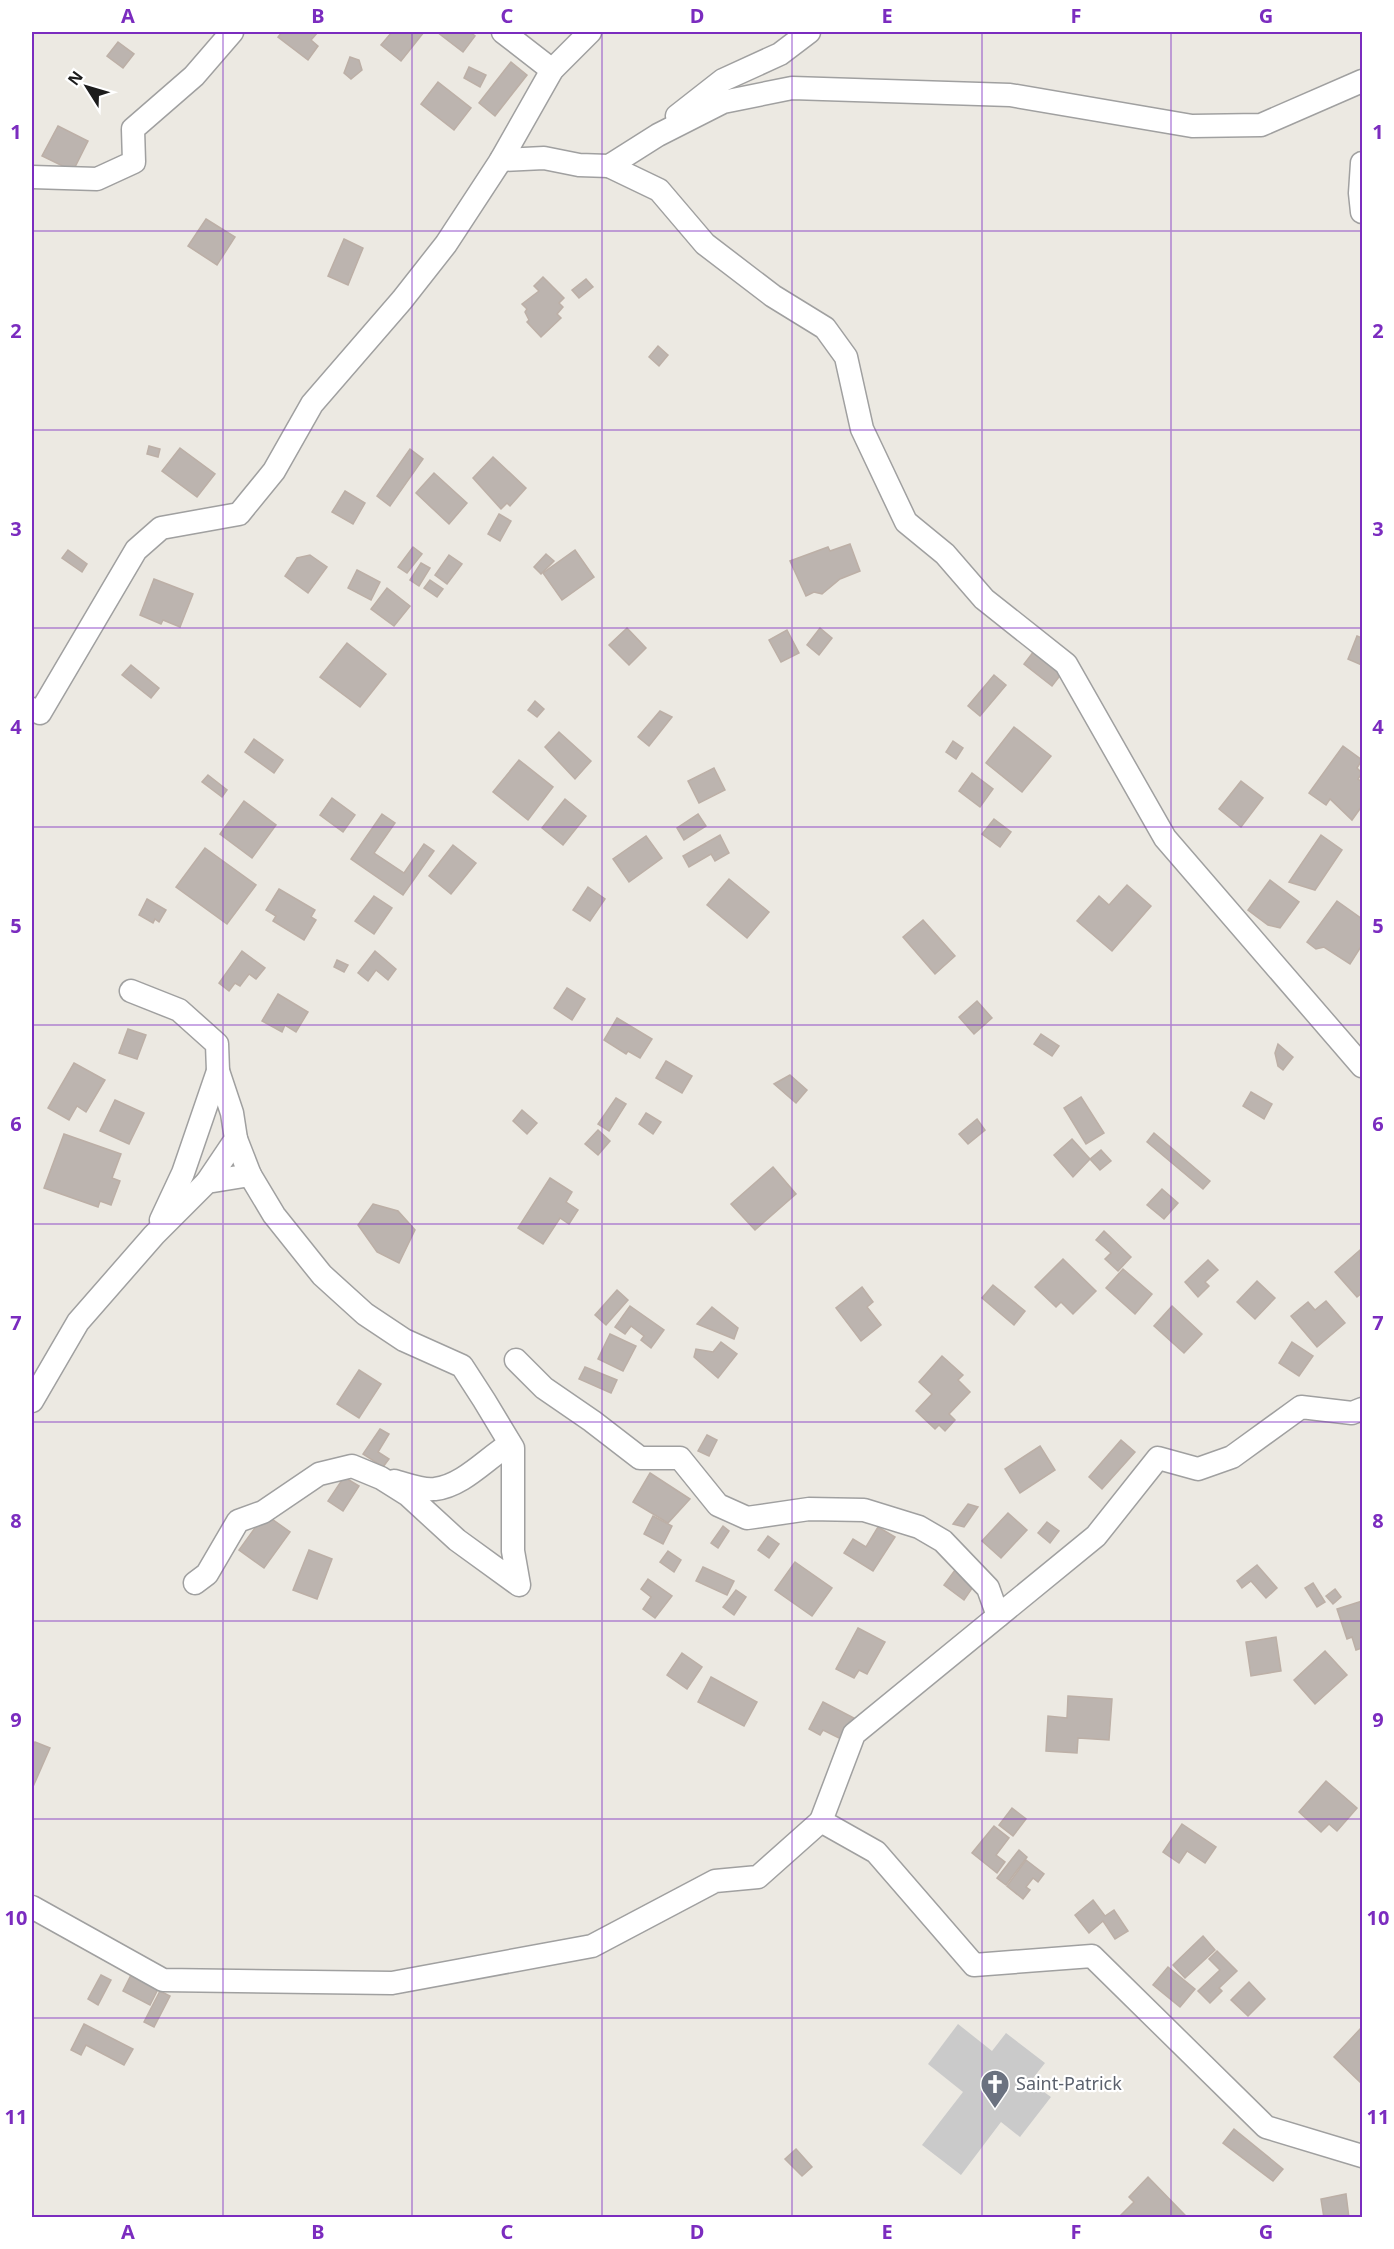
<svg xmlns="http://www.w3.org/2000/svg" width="1394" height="2249" viewBox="0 0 1394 2249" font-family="'Noto Sans',sans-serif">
<rect width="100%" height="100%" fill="#ece9e2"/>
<path fill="#cacaca" d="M958,2024l34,27 14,-18 39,30 -15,19 21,15 -31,40 -19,-15 -40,53 -39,-30 41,-53 -35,-28z"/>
<g fill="#bcb4af" stroke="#bcafa6" stroke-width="1.5">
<path d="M282,32h36l-7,8 7,6 -10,14 -30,-23z"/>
<path d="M392,32h32l-23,29 -20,-16z"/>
<path d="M437,32h33l5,4 -12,16z"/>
<path d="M118,42l16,12 -11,14 -16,-12z"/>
<path d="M350,57l9,3 3,10 -11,9 -7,-6z"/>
<path d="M511,62l16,13 -32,41 -16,-13z"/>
<path d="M469,67l17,8 -6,12 -16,-9z"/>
<path d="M438,82l33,26 -17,22 -33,-26z"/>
<path d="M58,126l30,15 -15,30 -31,-15z"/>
<path d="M206,219l29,18 -18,28 -29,-19z"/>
<path d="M344,239l19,9 -15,37 -20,-9z"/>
<path d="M543,277l21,21 -5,5 4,4 -6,7 4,4 -20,19 -14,-15 2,-2 -4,-8 2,-3 -5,-5 17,-13 -5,-5z"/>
<path d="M586,279l7,8 -14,11 -7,-8z"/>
<path d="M658,346l10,9 -9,11 -10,-9z"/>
<path d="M149,446l11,3 -2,8 -11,-3z"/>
<path d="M180,448l35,26 -18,23 -35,-26z"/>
<path d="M410,449l13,10 -33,47 -13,-10z"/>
<path d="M493,457l33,31 -16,18 -3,-3 -6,6 -28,-31z"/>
<path d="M434,473l33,30 -18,21 -33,-31z"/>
<path d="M345,491l20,12 -12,21 -21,-12z"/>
<path d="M499,514l12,7 -11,20 -12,-7z"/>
<path d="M850,544l10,27 -20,8 -18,15 -8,-2 -8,4 -16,-35 38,-14 2,4z"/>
<path d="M413,547l9,7 -15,19 -9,-6z"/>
<path d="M68,550l19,14 -5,8 -20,-14z"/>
<path d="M575,550l19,27 -32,23 -19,-27z"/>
<path d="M546,554l8,7 -13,13 -7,-7z"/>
<path d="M310,555l17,12 -19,26 -23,-17 12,-18z"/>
<path d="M449,555l13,9 -15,20 -12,-9z"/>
<path d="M421,563l9,5 -11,18 -9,-6z"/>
<path d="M357,570l23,12 -9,18 -23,-12z"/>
<path d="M154,579l39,15 -13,33 -17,-7 -2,4 -21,-9z"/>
<path d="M430,580l13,9 -6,8 -13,-9z"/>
<path d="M387,588l23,18 -16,20 -23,-17z"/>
<path d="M627,628l19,20 -17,17 -20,-20z"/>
<path d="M820,628l12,10 -13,17 -12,-10z"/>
<path d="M787,630l12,23 -18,9 -12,-22z"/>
<path d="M1357,636l5,2v27l-14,-6z"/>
<path d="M347,643l39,31 -26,33 -40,-30z"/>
<path d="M1034,651l28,22 -10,13 -28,-22z"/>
<path d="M131,665l28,23 -8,10 -29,-23z"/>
<path d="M994,675l12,10 -26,31 -12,-10z"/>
<path d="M535,701l9,8 -7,8 -9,-7z"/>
<path d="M660,711l12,6 -23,29 -11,-9z"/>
<path d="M1014,727l37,29 -29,36 -36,-29z"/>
<path d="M559,732l32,29 -16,18 -30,-32z"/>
<path d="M254,739l29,21 -9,13 -29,-21z"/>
<path d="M953,741l10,7 -7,11 -10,-7z"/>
<path d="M1343,746l19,14 -5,8 5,5 -4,6 4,3v24l-10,14 -22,-21 -4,6 -17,-12z"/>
<path d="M519,760l34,27 -25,33 -35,-28z"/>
<path d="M714,768l11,22 -26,13 -11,-22z"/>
<path d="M972,773l21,16 -13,18 -21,-16z"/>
<path d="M208,775l19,15 -5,7 -20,-15z"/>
<path d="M1241,781l22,17 -22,29 -22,-18z"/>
<path d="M332,798l23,17 -12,17 -23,-17z"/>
<path d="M565,799l21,17 -23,29 -21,-17z"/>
<path d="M244,801l32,24 -24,33 -32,-24z"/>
<path d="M382,814l13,9 -21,30 30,20 20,-29 10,7 -31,44 -52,-36z"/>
<path d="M698,814l8,12 -22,14 -7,-12z"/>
<path d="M994,819l17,13 -11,15 -18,-13z"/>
<path d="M720,835l9,18 -14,8 -4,-7 -22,13 -6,-11z"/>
<path d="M1321,835l21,15 -27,40 -26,-8z"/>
<path d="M646,836l16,22 -33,24 -16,-23z"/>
<path d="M453,845l23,18 -25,31 -22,-18z"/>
<path d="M205,848l51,37 -29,39 -51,-37z"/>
<path d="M729,879l40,33 -22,26 -40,-33z"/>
<path d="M1270,880l29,22 -19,26 -12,-3 -20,-15z"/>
<path d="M1127,885l24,21 -39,45 -35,-30 22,-25 10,9z"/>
<path d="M588,887l17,12 -15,22 -17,-11z"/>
<path d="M279,889l36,21 -4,7 5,3 -12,20 -31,-19 3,-5 -10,-6z"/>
<path d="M374,896l18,12 -18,26 -19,-13z"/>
<path d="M147,899l19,11 -7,12 -4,-3 -2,4 -14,-8z"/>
<path d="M1337,901l25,18v26l-12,19 -26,-17 -8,2 -9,-7z"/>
<path d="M923,920l32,36 -20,18 -32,-37z"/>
<path d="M242,951l23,17 -9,11 -7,-5 -9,12 -5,-3 -6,8 -10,-8z"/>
<path d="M375,951l21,18 -8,11 -12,-10 -8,11 -10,-8z"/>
<path d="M337,960l11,5 -4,7 -10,-5z"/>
<path d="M567,988l18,11 -13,21 -18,-12z"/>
<path d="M278,994l30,18 -12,20 -11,-7 -3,7 -20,-11z"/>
<path d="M977,1001l15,17 -18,16 -15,-17z"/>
<path d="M617,1018l35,21 -12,19 -12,-7 -2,3 -22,-14z"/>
<path d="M128,1029l18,6 -9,24 -18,-6z"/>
<path d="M1041,1034l18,12 -7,10 -18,-12z"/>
<path d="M1278,1044l15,13 -10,13 -5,-4 -3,-13z"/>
<path d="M666,1061l26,15 -10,17 -26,-15z"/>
<path d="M74,1063l31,17 -19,32 -9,-6 -8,14 -21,-12z"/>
<path d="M790,1075l17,15 -11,13 -22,-19z"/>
<path d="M1251,1092l21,12 -8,15 -21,-13z"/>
<path d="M1081,1097l23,36 -18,11 -22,-36z"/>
<path d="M616,1098l10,6 -17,27 -11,-7z"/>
<path d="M115,1100l29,13 -15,31 -29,-13z"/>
<path d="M522,1110l15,13 -10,11 -14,-13z"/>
<path d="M646,1113l15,9 -8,12 -14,-10z"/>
<path d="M977,1119l8,11 -17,14 -9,-10z"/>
<path d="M598,1130l12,11 -12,14 -13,-11z"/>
<path d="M1154,1133l56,48 -7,8 -56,-47z"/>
<path d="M64,1134l57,20 -9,24 8,3 -9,24 -11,-4 -2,6 -54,-19z"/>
<path d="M1072,1139l18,20 -17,18 -19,-22z"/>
<path d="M1101,1150l10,11 -11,9 -10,-11z"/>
<path d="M773,1167l23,27 -41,36 -24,-26z"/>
<path d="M550,1178l22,14 -6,10 12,8 -9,14 -9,-6 -17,26 -25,-16z"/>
<path d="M1162,1189l16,14 -14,16 -17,-14z"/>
<path d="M373,1204l25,7 17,19 -16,33 -22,-11 -19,-27z"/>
<path d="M1104,1231l27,26 -13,14 -13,-12 6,-6 -15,-13z"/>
<path d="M1360,1250l2,43 -5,4 -22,-25z"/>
<path d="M1063,1259l33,32 -23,23 -12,-12 -5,5 -21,-20z"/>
<path d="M1208,1260l10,10 -13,12 4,4 -11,11 -13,-15z"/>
<path d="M1123,1269l29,25 -17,20 -29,-26z"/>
<path d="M1257,1281l18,17 -20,21 -18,-17z"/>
<path d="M993,1285l32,26 -11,14 -32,-27z"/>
<path d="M862,1287l11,15 -6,5 14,18 -20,16 -25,-33z"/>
<path d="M617,1290l11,10 -22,25 -11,-10z"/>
<path d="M1326,1301l19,22 -28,24 -26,-31 17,-14 7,8z"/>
<path d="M630,1306l34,24 -13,18 -10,-8 3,-4 -13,-10 -6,8 -10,-7z"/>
<path d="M1172,1306l30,28 -18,19 -30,-27z"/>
<path d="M712,1307l26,21 -4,11 -37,-15z"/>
<path d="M610,1334l26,12 -13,25 -25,-12z"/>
<path d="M721,1342l16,12 -19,24 -24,-21 2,-8 17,3z"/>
<path d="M1292,1342l21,14 -14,20 -20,-13z"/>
<path d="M942,1356l21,19 -5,5 12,12 -21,22 6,6 -10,11 -6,-6 -4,4 -19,-18 16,-17 -13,-12z"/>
<path d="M585,1367l32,13 -6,13 -32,-14z"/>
<path d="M359,1370l22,14 -22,34 -22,-14z"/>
<path d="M380,1429l9,5 -11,18 11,7 -6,8 -20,-13z"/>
<path d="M707,1435l10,5 -8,16 -11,-5z"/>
<path d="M1121,1440l14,12 -33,37 -13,-12z"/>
<path d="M1040,1446l15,24 -35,23 -15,-24z"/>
<path d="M650,1473l40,26 -22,24 -35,-21z"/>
<path d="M344,1477l15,9 -16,25 -15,-10z"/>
<path d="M968,1504l10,3 -14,20 -11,-3z"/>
<path d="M1008,1513l19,17 -26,28 -19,-17z"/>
<path d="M265,1514l25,18 -26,36 -25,-18z"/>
<path d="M653,1516l19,10 -9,18 -19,-10z"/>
<path d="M1047,1522l12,9 -9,12 -12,-10z"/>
<path d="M723,1526l6,5 -11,17 -7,-5z"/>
<path d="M878,1527l17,10 -22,34 -29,-18 9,-14 13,8z"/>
<path d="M768,1536l11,8 -10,14 -11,-8z"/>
<path d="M309,1550l23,9 -15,40 -24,-9z"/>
<path d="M668,1551l13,9 -7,12 -14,-10z"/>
<path d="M795,1562l37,26 -20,28 -37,-26z"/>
<path d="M1257,1565l20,23 -11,10 -15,-17 -9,7 -5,-7z"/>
<path d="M958,1566l19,15 -13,19 -20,-15z"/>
<path d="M703,1567l31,14 -7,14 -31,-14z"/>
<path d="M648,1579l24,17 -17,22 -12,-9 8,-12 -10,-8z"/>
<path d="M1313,1583l12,19 -8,5 -12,-19z"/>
<path d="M1335,1589l6,8 -8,7 -7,-8z"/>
<path d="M736,1590l10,7 -12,18 -11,-8z"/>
<path d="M1362,1601v47l-6,2 -4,-13 -5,2 -10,-30z"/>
<path d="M858,1628l27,14 -18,32 -8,-4 -5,8 -18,-9z"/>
<path d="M1276,1637l5,34 -30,5 -5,-34z"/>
<path d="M1325,1651l22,24 -32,29 -21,-24z"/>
<path d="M682,1653l20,14 -15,22 -20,-14z"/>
<path d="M711,1677l46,25 -13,24 -46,-24z"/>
<path d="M1068,1696l44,3 -3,41 -31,-2 -1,15 -31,-2 2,-35 19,2z"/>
<path d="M823,1702l31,16 -11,22 -20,-10 -3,5 -11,-6z"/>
<path d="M35,1742l15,6 -18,41v-40z"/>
<path d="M1326,1781l31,27 -20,23 -8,-7 -8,8 -22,-20z"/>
<path d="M1012,1808l14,11 -13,17 -14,-11z"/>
<path d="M1182,1824l34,23 -11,16 -18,-12 -8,12 -16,-11z"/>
<path d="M994,1826l15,12 -13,17 9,7 -8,11 -25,-20z"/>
<path d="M1019,1850l8,7 -21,28 -9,-7z"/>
<path d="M1026,1860l18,14 -6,8 -5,-4 -7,9 4,3 -7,9 -16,-13z"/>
<path d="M1093,1900l12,16 9,-6 14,21 -13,8 -12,-18 -14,12 -14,-18z"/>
<path d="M1203,1936l12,14 -30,28 -12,-13z"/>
<path d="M1217,1951l20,20 -18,17 3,3 -12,12 -12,-12 22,-21 -11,-11z"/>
<path d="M1168,1967l27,22 -15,18 -27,-22z"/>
<path d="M101,1975l10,5 -13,25 -10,-6z"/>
<path d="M131,1975l27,14 -8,16 -27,-14z"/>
<path d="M1249,1982l16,17 -17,17 -17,-16z"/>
<path d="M160,1991l10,5 -16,31 -10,-5z"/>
<path d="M84,2024l49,25 -9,16 -38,-20 -5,10 -10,-5z"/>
<path d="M1362,2027v57l-28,-27z"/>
<path d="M1234,2129l49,40 -10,12 -50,-38z"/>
<path d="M796,2149l16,18 -10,9 -17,-17z"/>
<path d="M1148,2177l37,38 -2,3h-65l16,-16 -5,-5z"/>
<path d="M1346,2194l3,24h-25l-3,-19z"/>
</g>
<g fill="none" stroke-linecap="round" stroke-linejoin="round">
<g stroke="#a0a0a0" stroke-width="25">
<g id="minor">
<path d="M503,32l49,38"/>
<path d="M677,116l46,-36 57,-26 29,-22"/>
<path d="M501,160l43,-2 35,7 30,1 49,-31 65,-33 69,-14 218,7 182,31 69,-1 101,-44"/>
<path d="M1362,163l-2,30 2,19"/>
<path d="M609,166l50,24 46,54 68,52 52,32 21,29 16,72 44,93 39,32 39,45 82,65 99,174 197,228"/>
<path d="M32,177l65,2 37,-17 -1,-33 61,-53 38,-44"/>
<path d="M32,709l8,4 96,-163 25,-22 78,-14 35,-43 38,-67 90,-104 44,-56 55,-84 51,-90 38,-38"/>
<path d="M131,991l48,19 38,34 1,27 -35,102 -22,47"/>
<path d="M207,1182l29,-43 -4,-26 -14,-42"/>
<path d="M516,1360l28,28 48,33 48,37h40l38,47 29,13 62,-9 55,1 55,17 24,14 45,47 10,28"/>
<path d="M32,1401l46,-79 76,-87 53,-53 43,-7"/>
<path d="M1362,1409l-10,4 -51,-6 -69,50 -34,12 -40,-11 -62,78 -242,198 -33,87 55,31 98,113 118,-9 174,171 96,29"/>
<path d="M394,1481c12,3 29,10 41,8 28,-3 52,-31 75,-45"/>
<path d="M195,1583l12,-9 31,-53 25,-9 56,-38 33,-8 29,12 27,17 49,45 62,45 -6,-34v-103l-29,-48 -22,-34 -58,-26 -39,-26 -43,-39 -48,-60 -24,-40 -14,-36"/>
<path d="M32,1907l131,73 229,3 200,-37 123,-65 43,-4 63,-56"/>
</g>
</g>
<use href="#minor" stroke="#fff" stroke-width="22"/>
</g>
<path fill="none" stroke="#7b2cbf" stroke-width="1.5" stroke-opacity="0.55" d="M223,32v2186M412,32v2186M602,32v2186M792,32v2186M982,32v2186M1171,32v2186M32,231h1330M32,430h1330M32,628h1330M32,827h1330M32,1025h1330M32,1224h1330M32,1422h1330M32,1621h1330M32,1819h1330M32,2018h1330"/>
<defs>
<g id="church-pin" transform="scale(1.5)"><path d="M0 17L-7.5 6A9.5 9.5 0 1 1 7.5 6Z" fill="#6b7280" stroke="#fff"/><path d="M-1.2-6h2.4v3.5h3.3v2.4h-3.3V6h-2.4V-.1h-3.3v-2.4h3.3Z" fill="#fff"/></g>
</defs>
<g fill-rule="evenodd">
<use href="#church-pin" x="995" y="2084"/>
</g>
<g text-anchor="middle" stroke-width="4.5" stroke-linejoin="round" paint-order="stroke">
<g font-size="18" fill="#5b616d" stroke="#fff" text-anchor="start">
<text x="1016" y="2090">Saint-Patrick</text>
</g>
</g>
<rect width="1394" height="2249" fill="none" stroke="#ffffff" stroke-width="66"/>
<g transform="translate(87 87) rotate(307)" stroke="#ffffff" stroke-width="4.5" paint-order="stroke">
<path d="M0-4.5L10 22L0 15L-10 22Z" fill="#1c1c1c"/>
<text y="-9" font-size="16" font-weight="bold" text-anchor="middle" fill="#1c1c1c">N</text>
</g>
<rect x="33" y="33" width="1328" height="2183" fill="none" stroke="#7b2cbf" stroke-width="2"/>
<g font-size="20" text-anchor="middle" font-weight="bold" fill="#7b2cbf">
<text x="128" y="23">A</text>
<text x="318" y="23">B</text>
<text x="507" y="23">C</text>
<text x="697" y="23">D</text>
<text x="887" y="23">E</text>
<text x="1076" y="23">F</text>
<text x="1266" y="23">G</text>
<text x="16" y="139">1</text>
<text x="1378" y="139">1</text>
<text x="16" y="338">2</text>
<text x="1378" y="338">2</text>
<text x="16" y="536">3</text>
<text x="1378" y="536">3</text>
<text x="16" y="734">4</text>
<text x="1378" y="734">4</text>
<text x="16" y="933">5</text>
<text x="1378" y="933">5</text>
<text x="16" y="1131">6</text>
<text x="1378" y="1131">6</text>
<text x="16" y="1330">7</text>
<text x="1378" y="1330">7</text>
<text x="16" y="1528">8</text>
<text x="1378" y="1528">8</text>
<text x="16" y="1727">9</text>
<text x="1378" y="1727">9</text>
<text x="16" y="1925">10</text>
<text x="1378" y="1925">10</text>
<text x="16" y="2124">11</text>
<text x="1378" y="2124">11</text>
<text x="128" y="2239">A</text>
<text x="318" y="2239">B</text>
<text x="507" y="2239">C</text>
<text x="697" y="2239">D</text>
<text x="887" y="2239">E</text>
<text x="1076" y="2239">F</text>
<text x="1266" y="2239">G</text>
</g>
</svg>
